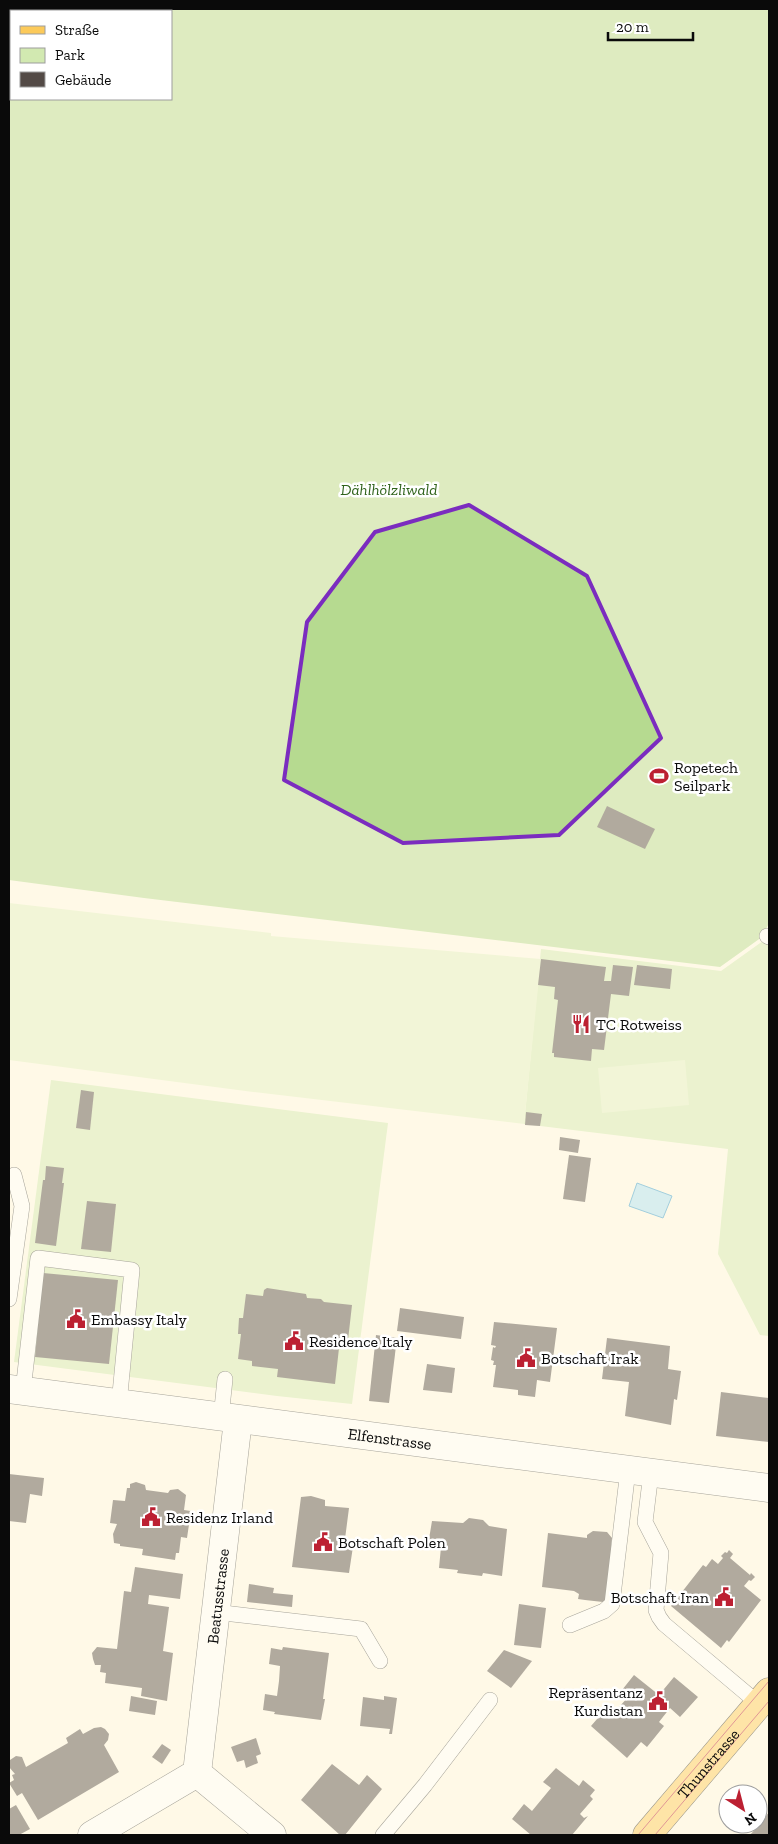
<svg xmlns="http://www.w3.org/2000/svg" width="778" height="1844" viewBox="0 0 778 1844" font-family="'Zilla Slab',serif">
<rect width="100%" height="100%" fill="#fff9e7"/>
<g fill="#d2e9b1">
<path d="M767,938l2,2v396l-9,-1 -42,-81 10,-105 -204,-25 17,-175 180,22z"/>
<path d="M51,1080l337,43 -36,281 -75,-8 -263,-34z"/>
</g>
<path fill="#b6da90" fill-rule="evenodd" d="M9,9h760v914l-7,14 -42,30 -576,-69 -135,-18zM11,11h160v88h-160z"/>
<g fill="#e3f0c3">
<path d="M9,903l262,30v3l270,23 -17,165 -271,-32 -244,-32z"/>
<path d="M685,1060l4,45 -87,8 -4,-45z"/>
</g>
<path fill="#abdff7" stroke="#319ad0" d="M637,1183l35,13 -9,22 -34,-12z"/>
<g fill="#534a46">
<path d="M607,806l48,23 -10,20 -48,-22z"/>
<path d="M541,959l65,8 -2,14h7l2,-16 20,2 -4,29 -18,-2 -7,56 -12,-1 -1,12 -37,-4v-4h-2l6,-53 -4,-1 1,-12 -17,-2z"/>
<path d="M637,965l35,4 -2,20 -36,-4z"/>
<path d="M81,1090l13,2 -4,38 -14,-2z"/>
<path d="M526,1112l16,2 -2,12 -15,-1z"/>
<path d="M560,1137l20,3 -2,13 -19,-3z"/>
<path d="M569,1155l22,3 -6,44 -22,-3z"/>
<path d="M46,1166l18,2 -2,15h2l-8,63 -21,-3 8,-63h2z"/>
<path d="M87,1201l29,3 -5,48 -30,-3z"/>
<path d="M43,1273l75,7 -9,84 -74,-7z"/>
<path d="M267,1288l39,6 1,4 14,1 3,3 28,3 -5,44 -8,-1 -4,36 -58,-7 1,-8 -26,-3v-5l-14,-2 3,-25h-3l1,-16h4l3,-24 17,2 1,-6z"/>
<path d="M400,1308l64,9 -3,22 -64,-8z"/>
<path d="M494,1322l63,6 -7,54 -13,-2 -2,17 -17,-2v-5l-25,-3 3,-22h-3l1,-4 -3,-1 2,-13 2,1 1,-2 -5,-1z"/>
<path d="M376,1335l21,3 -8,65 -20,-2z"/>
<path d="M607,1338l63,8 -2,23 13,2 -4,29 -3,-1 -3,26 -46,-9 4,-34 -27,-3z"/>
<path d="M427,1364l28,4 -3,25 -29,-3z"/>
<path d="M721,1392l48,6v44l-53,-6z"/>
<path d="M9,1474l35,4 -2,18 -12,-2 -4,29 -17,-2z"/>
<path d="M136,1482l9,3 1,5 22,3 2,-3 8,-1 8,6 -2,15 7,1 -4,27 -6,-1 -2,16h-3l-1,7 -33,-5 1,-6 -23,-3v-2l-6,-1 -1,-9 4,-10 -7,-1 3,-23 12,1 2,-13h3v-4z"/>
<path d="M311,1496l14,4v6l24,2 -4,31 9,1 -5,33 -57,-6 9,-70z"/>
<path d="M469,1518l14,2 6,6 18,3 -5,47 -19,-3 -1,3 -25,-3 1,-3 -19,-2 2,-21 -13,-2 4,-24 31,2z"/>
<path d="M593,1531l14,1 5,6 -1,8h2l-7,48 1,2h-2v5l-2,1 -18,-2 -7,-1 1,-5 -5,-3 -32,-4 6,-54 39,5v-3z"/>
<path d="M729,1550l4,4 -3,4 20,17 1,-2 4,4 -4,4 -2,-1 -5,6 17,14 -32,42 -2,-2 -6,8 -50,-42 32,-41 3,2 6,-8 6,5 5,-6 -2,-2 4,-4 2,1z"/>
<path d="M135,1567l48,7 -3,25 -31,-4 -1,9 21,3 -6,44 10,2 -6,48 -26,-5 1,-8 -37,-5 1,-10 -6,-1 1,-7h-6l-2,-6 -1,-6 5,-6 20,2 7,-58 7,1z"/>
<path d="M249,1584l25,4 -1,5 20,2 -1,12 -45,-5z"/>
<path d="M519,1604l27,4 -5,40 -27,-3z"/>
<path d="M283,1647l46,6 -6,46h2l-4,21 -47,-6 1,-2 -12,-2 2,-16 12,2 2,-15 1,-15 -11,-2 2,-16 11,2z"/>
<path d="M504,1650l28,11 -21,27 -24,-17z"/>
<path d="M634,1675l25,20 15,-18 24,20 -18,20 -10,-9 -11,14 5,4 -17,21 -6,-5 -14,16 -36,-32 13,-15 6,6 19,-21 -7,-6z"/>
<path d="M131,1696l26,5 -2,14 -26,-4z"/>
<path d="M384,1696l13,2 -5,36h-3l1,-5 -30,-3 3,-29 21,3z"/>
<path d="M101,1727l4,2 4,5 -1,6 -4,5 15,27 -81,48 -16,-27 -5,3 -8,-13 5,-3 -2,-5 3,-1 -6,-7 1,-7 6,-4 6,1 4,10 42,-24 -2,-5 14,-9 3,5 11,-6z"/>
<path d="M256,1738l5,16 -5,2 2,7 -12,5 -2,-8 -7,2 -6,-15z"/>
<path d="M162,1744l9,6 -9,14 -10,-7z"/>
<path d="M332,1764l27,21 8,-10 15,14 -37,46h-5l-39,-35z"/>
<path d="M556,1768l23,18 4,-6 12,10 -5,6 3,3 -13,15 4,4 4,-2 -16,19h-41l-19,-16 12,-15 8,7 19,-23 -8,-6z"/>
<path d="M16,1805l14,24 -11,6h-10v-26z"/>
<path d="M769,1812v23h-19l9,-10z"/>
</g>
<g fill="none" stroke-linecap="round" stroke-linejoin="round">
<g stroke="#3d3d3d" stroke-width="16">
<g id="service">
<path d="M767,936l2,1"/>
<path d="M9,1299l13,-93 -8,-31"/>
<path d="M23,1391l15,-133 94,12 -13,134"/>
<path d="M221,1418l4,-39"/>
<path d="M651,1473l-6,49 16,31 -5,57 3,7 5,7 95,80"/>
<path d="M215,1612l146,17 19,32"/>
<path d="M570,1625l34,-14 8,-7 16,-134"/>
<path d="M383,1835l42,-50 65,-85"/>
</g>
</g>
<g stroke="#3d3d3d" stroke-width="29">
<g id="minor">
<path d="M197,1773l75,62"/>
<path id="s1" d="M92,1835l105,-62 41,-353"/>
</g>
</g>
<g stroke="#3d3d3d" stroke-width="29">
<g id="tertiary">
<path id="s2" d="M9,1389l760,99"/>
</g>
</g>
<g stroke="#1b1b1b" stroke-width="29">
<g id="primary">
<path id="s3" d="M647,1835l122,-143"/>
</g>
</g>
<use href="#service" stroke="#fff" stroke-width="15"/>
<use href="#minor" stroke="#fff" stroke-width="28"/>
<use href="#tertiary" stroke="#fff" stroke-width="28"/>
<use href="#primary" stroke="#fcca5a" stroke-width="28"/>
<g stroke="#bc2032" stroke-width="1">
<path d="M638,1835l131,-154"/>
<path d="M655,1835l114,-134"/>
</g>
</g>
<path d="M0 0H778V1844H0ZM469,505l118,71 74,162 -102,97 -156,8 -119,-63 23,-158 68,-90z" fill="#fff9e7" fill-opacity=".55" fill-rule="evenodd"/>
<path fill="none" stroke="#7b2cbf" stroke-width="4" stroke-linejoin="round" d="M469,505l118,71 74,162 -102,97 -156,8 -119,-63 23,-158 68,-90z"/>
<defs>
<g id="stadium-bare" transform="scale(1.5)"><path d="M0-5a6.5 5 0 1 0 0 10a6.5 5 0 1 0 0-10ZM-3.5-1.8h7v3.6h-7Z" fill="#bc2032" stroke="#fff" stroke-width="2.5" paint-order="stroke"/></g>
<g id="restaurant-bare" transform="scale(1.5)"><path d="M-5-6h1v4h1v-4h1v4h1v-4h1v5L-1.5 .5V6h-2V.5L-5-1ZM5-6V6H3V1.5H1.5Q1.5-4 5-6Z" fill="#bc2032" stroke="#fff" stroke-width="2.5" paint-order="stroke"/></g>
<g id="civic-bare" transform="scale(1.5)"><path d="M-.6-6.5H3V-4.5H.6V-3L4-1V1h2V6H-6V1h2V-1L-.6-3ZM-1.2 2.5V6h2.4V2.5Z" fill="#bc2032" stroke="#fff" stroke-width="2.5" paint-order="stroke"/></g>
</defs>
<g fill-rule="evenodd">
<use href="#stadium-bare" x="659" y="776"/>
<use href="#restaurant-bare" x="581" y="1024"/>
<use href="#civic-bare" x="76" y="1319"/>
<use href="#civic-bare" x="294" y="1341"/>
<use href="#civic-bare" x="526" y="1358"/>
<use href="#civic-bare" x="151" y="1517"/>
<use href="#civic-bare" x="323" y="1542"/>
<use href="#civic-bare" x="724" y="1597"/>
<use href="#civic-bare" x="658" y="1701"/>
</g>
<g text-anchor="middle" stroke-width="5" stroke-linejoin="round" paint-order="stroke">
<g font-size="16" font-style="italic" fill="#2e621a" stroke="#fff">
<text x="389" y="495">Dählhölzliwald</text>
</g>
<g font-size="16" fill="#0a0a0a" stroke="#fff" text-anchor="start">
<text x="674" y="773">Ropetech<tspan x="674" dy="18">Seilpark</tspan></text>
<text x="596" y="1030">TC Rotweiss</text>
<text x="91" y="1325">Embassy Italy</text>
<text x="309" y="1347">Residence Italy</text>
<text x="541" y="1364">Botschaft Irak</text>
<text x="166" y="1523">Residenz Irland</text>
<text x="338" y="1548">Botschaft Polen</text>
<text x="709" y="1603" text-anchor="end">Botschaft Iran</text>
<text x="643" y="1698" text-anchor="end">Repräsentanz<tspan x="643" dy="18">Kurdistan</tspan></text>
</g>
<g font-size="16" fill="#0a0a0a" stroke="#fff">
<text dy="6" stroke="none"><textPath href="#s2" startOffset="384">Elfenstrasse</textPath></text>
<text dy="6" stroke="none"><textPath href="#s1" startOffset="300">Beatusstrasse</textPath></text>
<text dy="6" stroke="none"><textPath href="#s3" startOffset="94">Thunstrasse</textPath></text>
</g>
</g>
<rect width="778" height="1844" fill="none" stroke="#0a0a0a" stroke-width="20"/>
<rect x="10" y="10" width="162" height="90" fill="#ffffff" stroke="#9d9d9d"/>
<rect x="20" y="26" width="25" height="8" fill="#fcca5a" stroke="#9d9d9d"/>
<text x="55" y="35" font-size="15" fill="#0a0a0a">Straße</text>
<rect x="20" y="48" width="25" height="15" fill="#d2e9b1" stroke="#9d9d9d"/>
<text x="55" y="60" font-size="15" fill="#0a0a0a">Park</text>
<rect x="20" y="72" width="25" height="15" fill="#534a46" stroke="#9d9d9d"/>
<text x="55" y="85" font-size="15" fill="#0a0a0a">Gebäude</text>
<g transform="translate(743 1809) rotate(144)"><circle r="24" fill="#ffffff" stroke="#9d9d9d"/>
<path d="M0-4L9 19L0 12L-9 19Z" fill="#bc2032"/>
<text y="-8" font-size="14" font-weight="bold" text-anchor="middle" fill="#0a0a0a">N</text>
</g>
<path d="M608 32v8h85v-8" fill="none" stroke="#0a0a0a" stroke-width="2.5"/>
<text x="616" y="32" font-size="15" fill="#0a0a0a" stroke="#ffffff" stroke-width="4" paint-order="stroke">20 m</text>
</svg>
